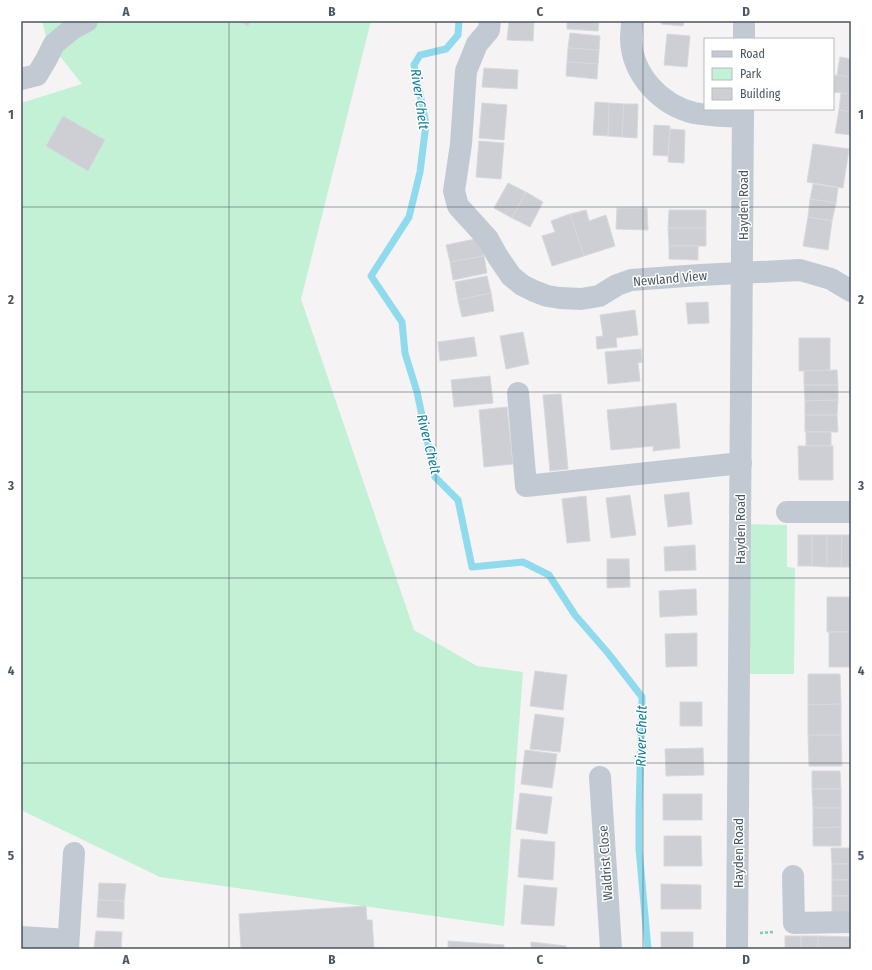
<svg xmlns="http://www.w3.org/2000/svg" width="872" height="970" viewBox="0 0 872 970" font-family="'Fira Sans Condensed',sans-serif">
<rect width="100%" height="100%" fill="#f5f3f3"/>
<g fill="#c3f1d5">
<path d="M42,21h329l-70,278 113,331 63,36 46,6 -19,254 -344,-49 -139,-67v-707l61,-19 -35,-44z"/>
<path d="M741,524l46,1v42l8,1 -1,106h-55z"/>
</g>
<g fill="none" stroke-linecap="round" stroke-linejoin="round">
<path stroke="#90daee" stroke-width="7" d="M459,21l-1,14 -12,14 -26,6 -6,10 12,59 -6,48 -11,45 -38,59 31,46 3,31 12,39 18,85 23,23 14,67 51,-5 26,13 26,40 33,38 34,44 -3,115v37l9,100"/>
</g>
<g fill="#cdcfd5" stroke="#d7d9de">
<path d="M238,21h13l-3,5z"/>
<path d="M509,21h25l-1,20 -26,-1z"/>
<path d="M567,21h32l-1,10 -31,-2z"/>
<path d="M661,21h23l-1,5 -22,-2z"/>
<path d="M570,33l30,3 -1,14 -31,-2z"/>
<path d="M667,34l23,2 -3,31 -23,-2z"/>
<path d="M568,48l31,2 -1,14 -31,-2z"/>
<path d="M840,57l11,2v18l-14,-2z"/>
<path d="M567,62l31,2 -1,15 -31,-3z"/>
<path d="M484,68l34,2 -1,19 -35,-2z"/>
<path d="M835,75l16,2v17l-18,-2z"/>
<path d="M841,93l10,1v18l-12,-2z"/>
<path d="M595,102l14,1 -1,33 -15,-1z"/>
<path d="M482,103l25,2 -3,35 -25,-2z"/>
<path d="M609,103l15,1 -2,33 -14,-1z"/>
<path d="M624,104h14l-1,34 -15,-1z"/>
<path d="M839,110l12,2v23l-16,-2z"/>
<path d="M63,116l42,24 -17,31 -42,-25z"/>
<path d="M654,125l16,1 -2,30 -15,-1z"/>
<path d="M670,129l15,1 -1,33 -16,-1z"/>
<path d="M479,141l25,2 -3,36 -25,-2z"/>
<path d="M813,144l36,5 -6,39 -36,-6z"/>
<path d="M508,183l18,9 -14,26 -18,-10z"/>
<path d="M813,184l25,4 -2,15 -26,-4z"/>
<path d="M526,192l17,10 -13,25 -18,-9z"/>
<path d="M810,199l26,4 -4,18 -24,-4z"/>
<path d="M617,208h30l1,22 -32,-1z"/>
<path d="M586,210l3,11 17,-6 9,31 -31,10 -14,-42z"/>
<path d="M669,210h37v18h-38z"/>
<path d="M570,214l14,42 -32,10 -10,-30 13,-4 -4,-11z"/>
<path d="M808,217l24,4 -4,29 -25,-4z"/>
<path d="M668,228h38v18h-37z"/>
<path d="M480,238l4,18 -34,6 -4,-17z"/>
<path d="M669,246h29v14l-29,-1z"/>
<path d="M484,256l3,17 -34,7 -3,-18z"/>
<path d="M487,276l4,17 -33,7 -3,-18z"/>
<path d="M491,293l3,18 -32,6 -4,-17z"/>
<path d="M708,302l1,21 -21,1 -2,-21z"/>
<path d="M635,310l3,25 -22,3 1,9 -20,2 -1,-12 7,-1 -3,-21z"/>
<path d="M523,332l6,32 -23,5 -6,-33z"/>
<path d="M474,337l3,19 -37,5 -2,-19z"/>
<path d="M799,338h31v32l-31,1z"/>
<path d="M641,349l1,13 -4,1 2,18 -32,3 -3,-32z"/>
<path d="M837,370l1,15h-34v-14z"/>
<path d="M490,376l3,27 -39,4 -3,-27z"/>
<path d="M804,385h34v15l-33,1z"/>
<path d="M561,394l7,75 -18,2 -7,-76z"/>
<path d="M838,400l-1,15h-32v-14z"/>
<path d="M676,403l4,45 -27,3v-5l-42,4 -4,-40z"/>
<path d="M507,407l6,57 -29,3 -5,-57z"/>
<path d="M805,415h32l1,17h-33z"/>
<rect x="806" y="432" width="25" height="14"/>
<path d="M798,446h35v34h-34z"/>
<path d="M689,492l3,32 -24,3 -4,-32z"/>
<path d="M630,495l6,40 -25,3 -5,-40z"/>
<path d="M586,496l4,45 -23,2 -5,-44z"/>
<rect x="798" y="535" width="14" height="31"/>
<path d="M812,535h15v32l-15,-1z"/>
<path d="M827,535h15l-1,32h-14z"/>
<path d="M842,535h9v32h-10z"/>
<path d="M695,545l1,25 -31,1 -1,-24z"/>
<path d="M607,559h22l1,28 -23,1z"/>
<path d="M696,589l1,26 -37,2 -1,-26z"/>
<rect x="827" y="597" width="24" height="35"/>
<rect x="829" y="632" width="22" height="35"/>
<path d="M697,633v33l-31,1 -1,-33z"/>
<path d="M535,671l32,4 -4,35 -33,-4z"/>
<path d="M808,674h32l1,30 -33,1z"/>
<rect x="680" y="702" width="22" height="24"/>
<path d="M841,704v31h-33v-30z"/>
<path d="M535,714l29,4 -4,34 -30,-3z"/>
<path d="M808,735h33l1,31h-33z"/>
<path d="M703,748l1,27 -38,1 -1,-27z"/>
<path d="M525,750l32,4 -5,34 -31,-4z"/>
<path d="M812,771h28l1,18h-29z"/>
<path d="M812,789h29v19h-28z"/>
<path d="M520,793l32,4 -5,37 -31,-5z"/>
<rect x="663" y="794" width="39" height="26"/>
<path d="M813,808h28v19l-28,1z"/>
<path d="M841,827v19h-28v-18z"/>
<path d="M664,836h37l1,30h-38z"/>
<path d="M521,839l34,3 -2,38 -35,-3z"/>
<path d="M831,848h20v16h-19z"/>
<rect x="832" y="864" width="19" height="16"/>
<rect x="832" y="880" width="19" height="16"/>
<path d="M99,883l27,1 -2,17 -26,-1z"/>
<path d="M661,884l40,1v24h-40z"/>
<path d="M524,885l33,3 -3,38 -33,-2z"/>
<rect x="832" y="896" width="19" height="16"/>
<path d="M98,900l26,1v18l-27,-2z"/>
<path d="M366,906l1,14h5l2,29h-133l-2,-35z"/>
<path d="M96,931l26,1 -1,17 -27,-1z"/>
<rect x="661" y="932" width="32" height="17"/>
<rect x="785" y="936" width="16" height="13"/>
<rect x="801" y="936" width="17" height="13"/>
<path d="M818,936l33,1v12h-33z"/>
<path d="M448,941l56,4v4h-56z"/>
<path d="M531,942l35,4v3h-35z"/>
</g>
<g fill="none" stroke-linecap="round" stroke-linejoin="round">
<path stroke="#7ad0a6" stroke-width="2.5" stroke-dasharray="3 2" stroke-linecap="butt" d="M760,933l13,-1"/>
<g stroke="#c1cad2" stroke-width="22">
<path d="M490,21l-1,9 -12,14 -11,27 -5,73 -7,47 4,15 30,33 10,18 13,19 11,9 12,6 13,5 13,2 21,1 18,-3 18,-11 14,-5 69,-5 100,-5 31,9 20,12"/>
<path d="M632,21c0,6 -1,12 -1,18 1,36 30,66 63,74 16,3 33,3 49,4"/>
<path d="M744,39v-18"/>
<path d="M21,79l16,-4 9,-15 8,-16 18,-15 15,-8"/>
<path d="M518,393l8,93 215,-23"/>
<path d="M787,512h64"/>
<path d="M600,777l11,172"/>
<path d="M793,876l1,47 57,-1"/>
<path d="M21,937l47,3"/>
<path d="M68,949l6,-96"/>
<path d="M737,949l6,-840"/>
</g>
</g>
<path fill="none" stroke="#4a5661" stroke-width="1" stroke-opacity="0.55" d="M229,21v928M436,21v928M643,21v928M21,207h830M21,392h830M21,578h830M21,763h830"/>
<g text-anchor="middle" stroke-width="3" stroke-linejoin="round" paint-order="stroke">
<g font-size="13" fill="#4a5661" stroke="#fff">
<text transform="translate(743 205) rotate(-90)" y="5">Hayden Road</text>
<text transform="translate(670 278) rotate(-5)" y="5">Newland View</text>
<text transform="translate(740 529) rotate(-90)" y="5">Hayden Road</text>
<text transform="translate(738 853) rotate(-90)" y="5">Hayden Road</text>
<text transform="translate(605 863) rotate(-94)" y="5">Waldrist Close</text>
</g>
<g font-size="14" font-style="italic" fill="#0c7c9b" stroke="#fff">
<text transform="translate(420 99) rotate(82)" y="5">River Chelt</text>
<text transform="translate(429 444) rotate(76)" y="5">River Chelt</text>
<text transform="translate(641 736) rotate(-89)" y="5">River Chelt</text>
</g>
</g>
<rect width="872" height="970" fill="none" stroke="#ffffff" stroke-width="44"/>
<rect x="704" y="38" width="130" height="72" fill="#ffffff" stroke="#b7bbc0"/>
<rect x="712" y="51" width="20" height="6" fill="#c1cad2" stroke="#b7bbc0"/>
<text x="740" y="58" font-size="12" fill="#4a5661">Road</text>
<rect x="712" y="68" width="20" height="12" fill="#c3f1d5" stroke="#b7bbc0"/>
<text x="740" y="78" font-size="12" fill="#4a5661">Park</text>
<rect x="712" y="88" width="20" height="12" fill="#cdcfd5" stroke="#b7bbc0"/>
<text x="740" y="98" font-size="12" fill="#4a5661">Building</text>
<rect x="22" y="22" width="828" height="926" fill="none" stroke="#4a5661" stroke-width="1.5"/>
<g font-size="13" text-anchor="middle" font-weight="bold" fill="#4a5661">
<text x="126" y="16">A</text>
<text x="332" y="16">B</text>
<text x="540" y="16">C</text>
<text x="746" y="16">D</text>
<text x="11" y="119">1</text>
<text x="861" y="119">1</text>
<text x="11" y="304">2</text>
<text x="861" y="304">2</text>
<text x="11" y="490">3</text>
<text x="861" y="490">3</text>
<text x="11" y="675">4</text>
<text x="861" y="675">4</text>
<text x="11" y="860">5</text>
<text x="861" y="860">5</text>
<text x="126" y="964">A</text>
<text x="332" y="964">B</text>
<text x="540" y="964">C</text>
<text x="746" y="964">D</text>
</g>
</svg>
